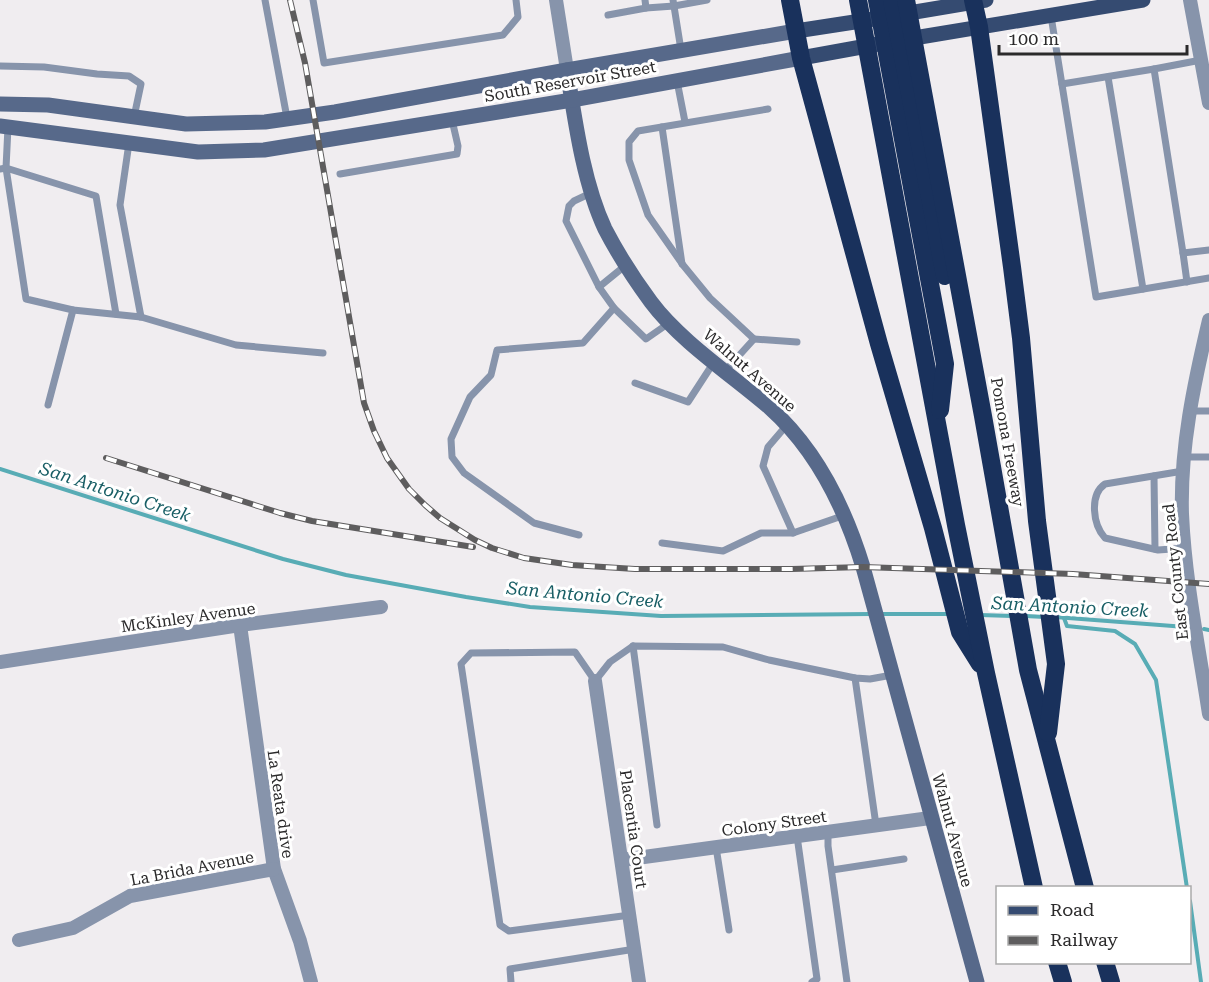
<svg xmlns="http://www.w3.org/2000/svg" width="1209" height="982" viewBox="0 0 1209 982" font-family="'Roboto Serif',serif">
<rect width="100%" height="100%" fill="#f0edf0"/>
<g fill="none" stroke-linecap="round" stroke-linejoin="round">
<g stroke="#58acb5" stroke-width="4">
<path d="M0,469l283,90 63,16 120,22 64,10 131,9 210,-2"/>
<path d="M881,614h68"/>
<path d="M980,615l32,1"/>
<path d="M1025,616l20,1"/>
<path d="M1055,617l131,10"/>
<path d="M1064,618l3,8 48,5 20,13 21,36 31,208"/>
<path d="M1204,629l5,1"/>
<path d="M1190,901l11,81"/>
</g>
<g stroke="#8794ab" stroke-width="7">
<path d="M265,0l22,118"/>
<path d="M313,0l11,63 179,-28 15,-18 -2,-17"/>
<path d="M673,0l8,50"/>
<path d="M646,8l28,-2 33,-6"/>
<path d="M608,15l38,-7 -1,-8"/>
<path d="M1051,16l45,281 113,-19"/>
<path d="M1201,60l-47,9 29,184 26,-3"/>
<path d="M0,66l44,1 53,7 32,2 12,8 -7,33"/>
<path d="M1108,77l35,212"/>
<path d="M677,81l8,41"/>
<path d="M1062,84l92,-15"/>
<path d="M8,127l-2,41 20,131 47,11 68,7 95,28 87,8"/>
<path d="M662,127l20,137"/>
<path d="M129,143l-9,62 21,112"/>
<path d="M0,169l6,-1 90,28 20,118"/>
<path d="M340,174l117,-20 1,-8 -6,-26"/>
<path d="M591,193l-17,8 -5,5 -3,15 33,66 27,-22"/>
<path d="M1183,253l4,29"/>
<path d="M614,308l32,31 23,-16"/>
<path d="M754,339l43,3"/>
<path d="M725,371l29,-32 -44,-41 -27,-33 -35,-50 -19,-55v-18l9,-11 130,-22"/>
<path d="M635,383l53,19 26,-40"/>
<path d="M48,405l25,-95"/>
<path d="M1190,411h19"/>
<path d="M1185,457h24"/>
<path d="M1183,471l-78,13c-16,11 -12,41 0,54l53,12 28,-2"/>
<path d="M1154,476l1,73"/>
<path d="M793,533l52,-18"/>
<path d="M579,535l-45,-12 -70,-50 -12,-16 -1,-18 19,-42 21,-22 6,-25 86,-7 31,-35 -15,-21"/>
<path d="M662,543l61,8 38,-18h32l-30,-67 5,-19 18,-21"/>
<path d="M855,678l21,147"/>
<path d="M657,825l-24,-179 90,1 46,13 86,18 15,1 22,-4"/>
<path d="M828,832v14l19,136"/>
<path d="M797,836l20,143 -5,3"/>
<path d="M716,847l13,83"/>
<path d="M832,870l72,-11"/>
<path d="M630,915l-121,16 -9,-6 -39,-261 10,-11 104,-1 20,29 15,-19 23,-16"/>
<path d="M511,982l-1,-13 125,-20"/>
</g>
<g stroke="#8794ab" stroke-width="14">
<path d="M556,0l11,70"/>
<path d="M1190,0l19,103"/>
<path d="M1209,320c-15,63 -29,129 -27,194 3,67 17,134 27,200"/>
<path d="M240,625l34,244 26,72 11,41"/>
<path d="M0,662l240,-37 141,-18"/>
<path d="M595,681l44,301"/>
<path d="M622,860l308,-42"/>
<path d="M19,940l54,-12 57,-32 144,-27"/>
</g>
<g stroke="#57698a" stroke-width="15">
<path d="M567,70c8,50 16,112 38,159 13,25 29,50 46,73 29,39 82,74 119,106 47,42 75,100 93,159l114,415"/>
<path d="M0,104l48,1 138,19 79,-2 70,-10 232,-42 229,-39"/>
<path d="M0,126l198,26 66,-2 308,-50 229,-42"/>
</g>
<g stroke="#354b71" stroke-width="15">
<path d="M897,15l89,-15"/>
<path d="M796,31l78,-12"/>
<path d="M902,40l241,-40"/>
<path d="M801,58l77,-14"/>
</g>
<g stroke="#19315c" stroke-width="18">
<path d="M790,0l11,58 78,286 54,184 27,104 20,32"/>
<path d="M858,0l98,525 30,148 48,215"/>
<path d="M877,0l68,364 -5,46"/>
<path d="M892,0l53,276"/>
<path d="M906,0l77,416 45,254 57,218"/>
<path d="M973,0l6,27 33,240 9,71 16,183 19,143 -8,69"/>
<path d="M1057,962l6,20"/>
<path d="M1105,962l6,20"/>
</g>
<g stroke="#5e5d5e" stroke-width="6">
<g id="rail">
<path d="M290,0l15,63 59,340 10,28 13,27 22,31 16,16 15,13 35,22 17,8 32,10 48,7 63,4h157l71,-2 210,7 136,10"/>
<path d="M106,458l174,55 32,8 161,26"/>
</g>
</g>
<use href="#rail" stroke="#fff" stroke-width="4" stroke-dasharray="11" stroke-linecap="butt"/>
</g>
<g text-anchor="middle" stroke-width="6" stroke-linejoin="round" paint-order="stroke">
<g font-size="16" fill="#2b2a2b" stroke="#fff">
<text transform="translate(570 81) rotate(-10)" y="6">South Reservoir Street</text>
<text transform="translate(750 370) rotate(41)" y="6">Walnut Avenue</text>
<text transform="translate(1008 442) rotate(80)" y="6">Pomona Freeway</text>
<text transform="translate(1175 572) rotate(-96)" y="6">East County Road</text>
<text transform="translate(188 617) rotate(-8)" y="6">McKinley Avenue</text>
<text transform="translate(281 804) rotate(82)" y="6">La Reata drive</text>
<text transform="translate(774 823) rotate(-8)" y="6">Colony Street</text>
<text transform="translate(634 829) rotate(82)" y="6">Placentia Court</text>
<text transform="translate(953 830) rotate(75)" y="6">Walnut Avenue</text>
<text transform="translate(192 868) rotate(-11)" y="6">La Brida Avenue</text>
</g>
<g font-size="18" font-style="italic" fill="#185e65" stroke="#fff">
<text transform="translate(115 492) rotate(18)" y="6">San Antonio Creek</text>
<text transform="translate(585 595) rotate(5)" y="6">San Antonio Creek</text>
<text transform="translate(1070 607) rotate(3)" y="6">San Antonio Creek</text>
</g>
</g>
<rect x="996" y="886" width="195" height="78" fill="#ffffff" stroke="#aaaaaa" stroke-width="1.5"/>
<rect x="1008" y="906" width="30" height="9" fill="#354b71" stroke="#aaaaaa" stroke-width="1.5"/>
<text x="1050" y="916" font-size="18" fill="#2b2a2b">Road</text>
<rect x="1008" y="936" width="30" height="9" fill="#5e5d5e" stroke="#aaaaaa" stroke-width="1.5"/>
<text x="1050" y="946" font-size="18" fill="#2b2a2b">Railway</text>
<path d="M999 45v9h188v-9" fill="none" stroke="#2b2a2b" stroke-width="3"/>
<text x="1008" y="45" font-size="18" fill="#2b2a2b" stroke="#ffffff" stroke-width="4.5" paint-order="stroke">100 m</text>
</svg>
